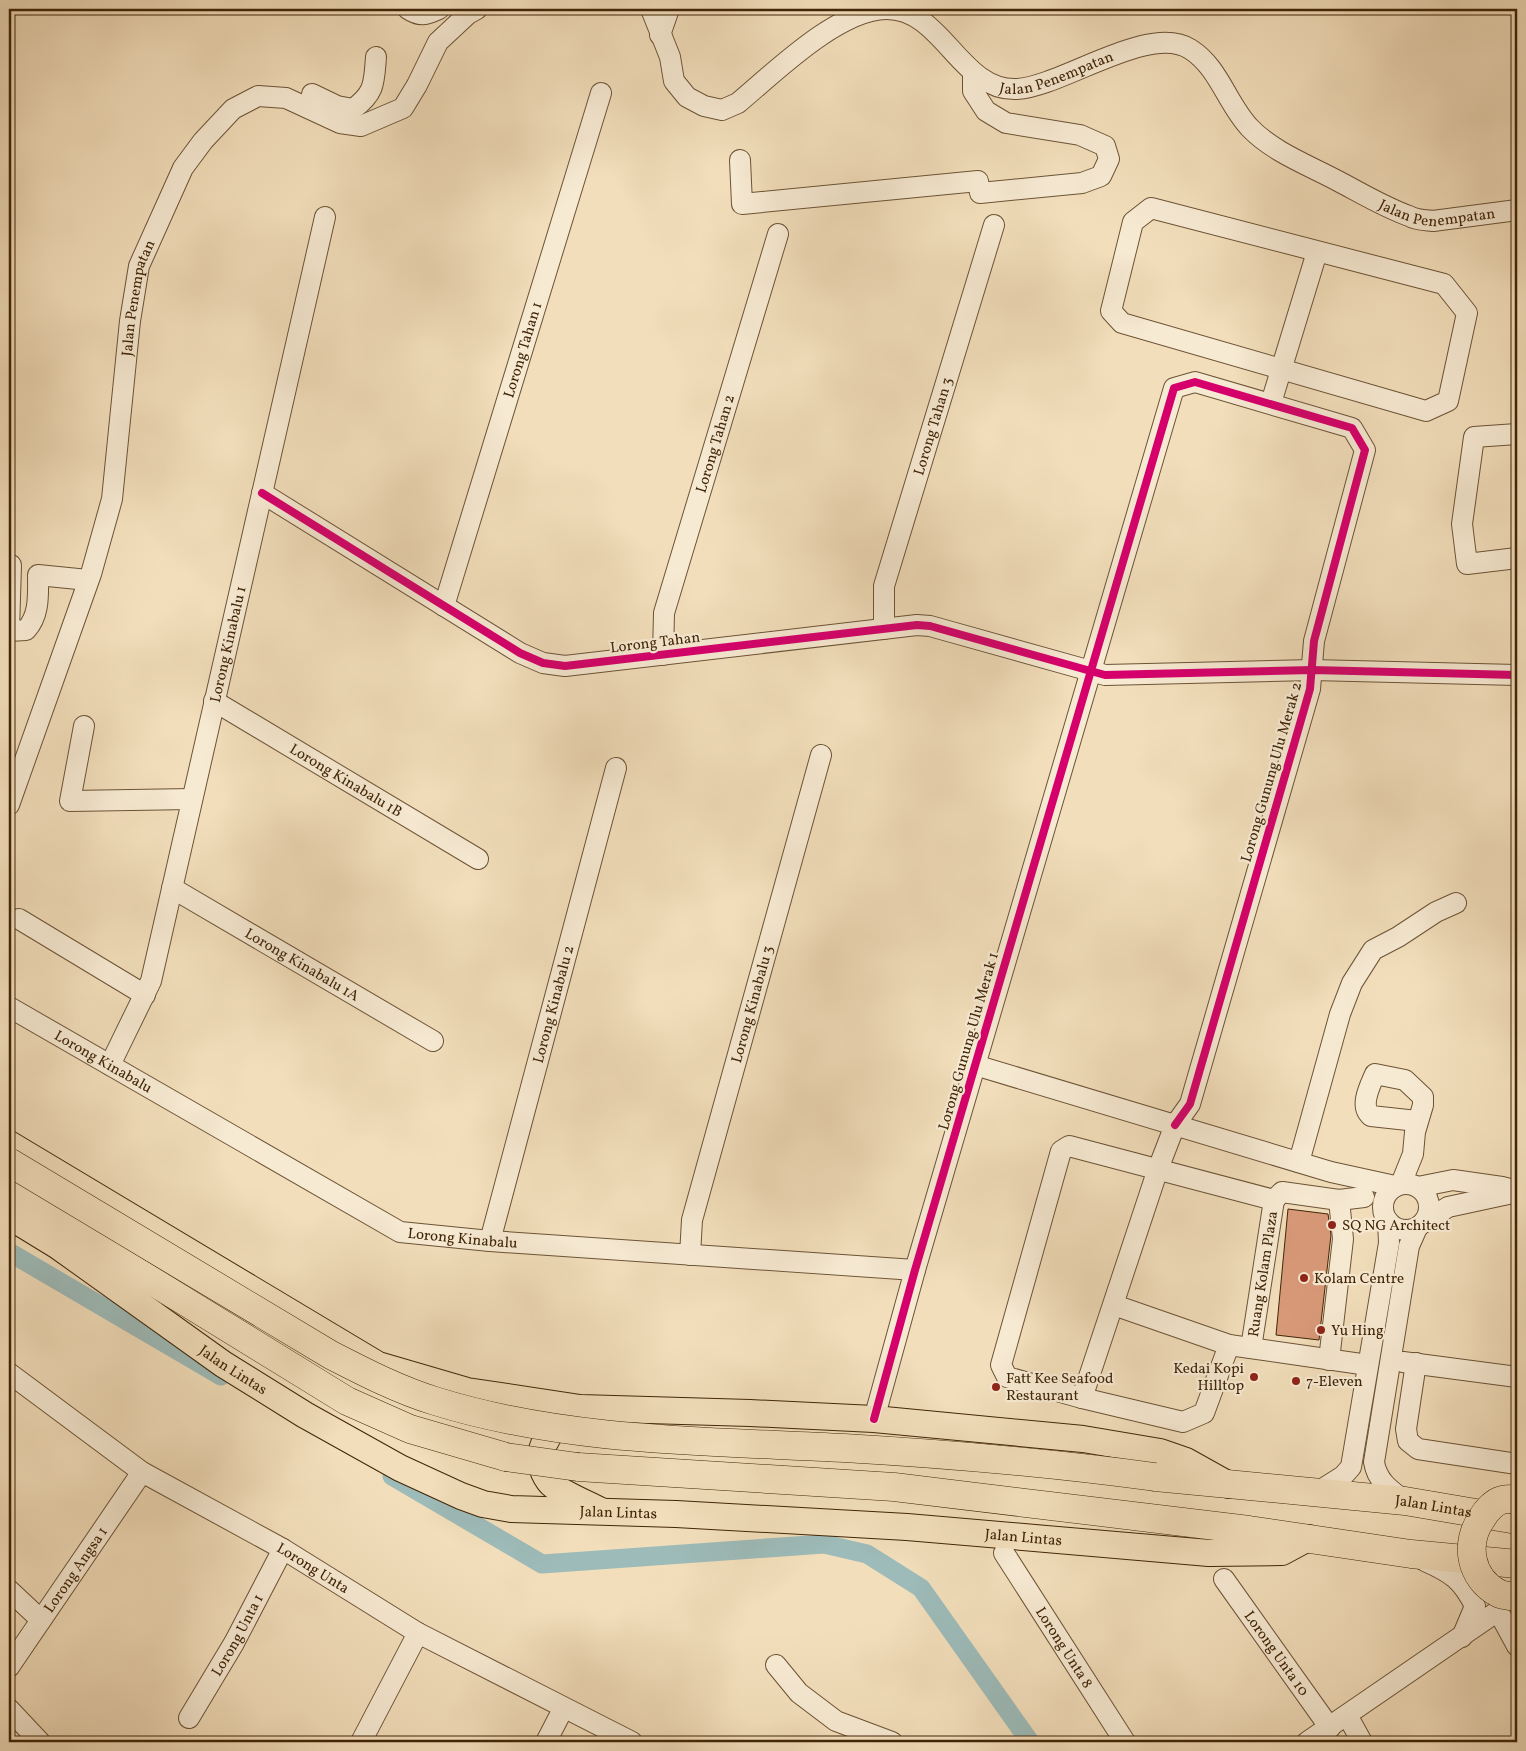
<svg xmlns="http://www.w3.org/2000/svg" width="1526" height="1751" viewBox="0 0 1526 1751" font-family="Vollkorn,serif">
<rect width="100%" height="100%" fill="#f2debb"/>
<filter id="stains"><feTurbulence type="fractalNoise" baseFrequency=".004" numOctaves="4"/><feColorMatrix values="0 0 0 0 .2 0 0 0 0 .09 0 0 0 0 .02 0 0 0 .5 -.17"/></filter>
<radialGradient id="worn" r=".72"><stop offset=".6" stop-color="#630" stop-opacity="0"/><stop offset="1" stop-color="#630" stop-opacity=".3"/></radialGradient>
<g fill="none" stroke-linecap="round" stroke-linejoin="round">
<g stroke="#9dbbb9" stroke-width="19">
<path d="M9,1252l212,124"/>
<path d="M392,1476l150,88 282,-20 43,10 54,34 109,154"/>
</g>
</g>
<path fill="#d89978" stroke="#402508" d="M1288,1209l40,5 3,21 -12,105 -43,-5z"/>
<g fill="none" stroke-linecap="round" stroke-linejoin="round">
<g stroke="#6c5335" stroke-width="22">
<g id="minor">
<path d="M408,9c12,8 18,6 31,0"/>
<path id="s1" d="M651,9l19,48 4,24 13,16 17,9 18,4 16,-7c36,-30 99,-93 148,-94 57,-1 74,83 131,80 46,-3 132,-66 173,-40 29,18 37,55 60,79 23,24 58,37 88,53 23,12 46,26 71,35 7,4 15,4 24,5l84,-11"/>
<path d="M660,35l9,-26"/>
<path d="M312,94l25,12 16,3c22,-16 21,-26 23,-52"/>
<path d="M740,160l2,44 236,-23 2,12 102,-10 19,-7 8,-17 -4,-13 -25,-11 -74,-12 -20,-12 -13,-20v-18"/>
<path d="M1151,208l293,76 23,29 -19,88 -22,10 -304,-88 -11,-12 22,-89z"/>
<path d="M1271,403l46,-151"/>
<path d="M1517,434l-43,3 -12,87 5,40 50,-6"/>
<path d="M262,493l258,160 23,10 22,3 352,-41 13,1 175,49 207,-5 205,5"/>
<path id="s2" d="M444,606l157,-513"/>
<path id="s3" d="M884,629v-43l110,-361"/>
<path d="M9,631l17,-1c14,-15 12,-36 12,-55l50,5"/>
<path d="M9,631l2,-66"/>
<path id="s4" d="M663,655l1,-42 114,-379"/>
<path id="s5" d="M214,701l264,158"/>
<path d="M84,726l-14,75 122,-2"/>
<path id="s6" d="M9,805l82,-231 21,-75 18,-178 9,-55 44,-98 20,-27 30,-32 25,-13 28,2 54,25 21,3 42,-18 14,-23 21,-43 30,-28 9,-5"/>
<path id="s7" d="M172,888l261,153"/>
<path d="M19,919l126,76"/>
<path id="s8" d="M9,1007l391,225 90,9 425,29"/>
<path id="s9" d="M110,1065l41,-84 174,-764"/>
<path d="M975,1065l356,107 64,14"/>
<path d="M1299,1162l41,-148 12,-31 21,-33 25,-13 38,-25 20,-9"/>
<circle cx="1406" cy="1207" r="23"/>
<path d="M1401,1184l12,-30 2,-22 8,-27v-8l-18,-17 -30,-6c-5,12 -16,32 -4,42l46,5"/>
<path d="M1418,1187l35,-7 49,7 15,4"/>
<path d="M1274,1200l8,-8 57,8 25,-3"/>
<path d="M1423,1223l25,-16 65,-14"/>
<path id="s10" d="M490,1241l126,-473"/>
<path id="s11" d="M690,1255l2,-35 129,-465"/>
<path d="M1114,1305l115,40 139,20"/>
<path d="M1229,1345l-25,68 -21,9 -101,-24 -75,-21 -6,-12 60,-214 8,-5 205,54"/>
<path id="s12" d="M1251,1348l23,-148"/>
<path d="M1329,1360l14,-121 -4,-39"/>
<path d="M1403,1362l114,15"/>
<path d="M1416,1363l-10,66 2,12 10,8 99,15"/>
<path id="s13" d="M9,1373l133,99 141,77 135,84 214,109"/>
<path d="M874,1419l41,-149 259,-882 21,-6 157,46 13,22 -51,191 -4,48 -120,415 -15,21 -17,44 -76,229"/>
<path d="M1316,1493l27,-17 8,-9 38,-224 -1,-22"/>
<path d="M1405,1501c-15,-11 -28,-20 -31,-39l35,-216 8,-18"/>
<path id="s14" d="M1004,1553l121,189"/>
<path d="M1425,1561c27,12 37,19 50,45l-13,31"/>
<path id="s15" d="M1224,1579l106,149"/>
<path d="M9,1590l32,30"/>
<path d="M776,1665l23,28 37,28 56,21"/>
<path id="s16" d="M9,1667l133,-195"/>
<path d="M9,1709l31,33"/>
<path d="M1347,1715l15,27"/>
<path id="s17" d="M189,1718l45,-75 49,-94"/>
<path d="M361,1742l57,-109"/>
<path d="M546,1742l17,-33"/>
<path d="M1307,1742l191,-131 19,35"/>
</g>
</g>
<g stroke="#402508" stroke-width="28">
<g id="major">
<path d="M9,1144l369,221 89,26 113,17 170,5 124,6 209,20 77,13 26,9 43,24"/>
<path id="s18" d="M9,1216l49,30 165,118 82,51 95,53 61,28 22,8 28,5 165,5 231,13 302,26 73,-1 26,-14"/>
<path d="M572,1420c-26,7 -41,37 -23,61 8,11 37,22 50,29"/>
</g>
</g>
<g stroke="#402508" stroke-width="29">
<g id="highway">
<path d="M9,1193l338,208 63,28 96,28"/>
<path d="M578,1467l316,20 355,43 162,24 106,10"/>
<path id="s19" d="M1155,1477l250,24 112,19"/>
</g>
</g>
<use href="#minor" stroke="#f7ead3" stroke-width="20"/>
<use href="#major" stroke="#f2debb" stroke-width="26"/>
<use href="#highway" stroke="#f2debb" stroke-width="28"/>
<g stroke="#402508" stroke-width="29" stroke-linecap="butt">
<g id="highway-bridge">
<path d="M9,1162l322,193c33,17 68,35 104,46 131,41 273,40 409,47 104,6 208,15 311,29"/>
<path d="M506,1457l72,10"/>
<path d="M1517,1499c-4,0 -11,0 -15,1 -8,2 -16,11 -20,18 -18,25 -12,60 16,75 5,3 14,3 19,4"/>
</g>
</g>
<use href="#highway-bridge" stroke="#f2debb" stroke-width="28"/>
<g stroke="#f7ead3" stroke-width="11">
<g id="cycleway">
<path d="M262,493l258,160 23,10 22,3 352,-41 13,1 175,49 207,-5 205,5"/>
<path d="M874,1419l41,-149 259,-882 21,-6 157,46 13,22 -51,191 -4,48 -120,415 -15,21"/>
</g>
</g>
<use href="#cycleway" stroke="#d6006c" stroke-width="8"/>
</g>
<g fill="#8f2418" stroke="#f7ead3" stroke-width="2">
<circle cx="1332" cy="1225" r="5"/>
<circle cx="1304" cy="1278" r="5"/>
<circle cx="1321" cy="1330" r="5"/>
<circle cx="1254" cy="1377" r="5"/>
<circle cx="1296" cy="1381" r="5"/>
<circle cx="996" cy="1387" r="5"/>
</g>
<g text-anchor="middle" stroke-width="4.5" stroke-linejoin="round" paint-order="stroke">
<g font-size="15" fill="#402508" stroke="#f7ead3">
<text dy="5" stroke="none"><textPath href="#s1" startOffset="531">Jalan Penempatan</textPath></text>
<text dy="5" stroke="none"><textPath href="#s1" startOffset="981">Jalan Penempatan</textPath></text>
<text dy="5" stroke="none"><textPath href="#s6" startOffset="526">Jalan Penempatan</textPath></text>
<text dy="5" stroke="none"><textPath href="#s2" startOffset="268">Lorong Tahan 1</textPath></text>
<text dy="5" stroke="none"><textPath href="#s3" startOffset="210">Lorong Tahan 3</textPath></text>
<text dy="5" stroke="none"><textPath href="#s4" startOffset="219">Lorong Tahan 2</textPath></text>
<text transform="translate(655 642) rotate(-7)" y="5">Lorong Tahan</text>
<text dy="5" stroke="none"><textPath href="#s9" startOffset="439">Lorong Kinabalu 1</textPath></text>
<text transform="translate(1271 772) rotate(-74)" y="5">Lorong Gunung Ulu Merak 2</text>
<text dy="5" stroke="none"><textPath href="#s5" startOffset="154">Lorong Kinabalu 1B</textPath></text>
<text dy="5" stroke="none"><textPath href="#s7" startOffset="151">Lorong Kinabalu 1A</textPath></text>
<text dy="5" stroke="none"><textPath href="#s10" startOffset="245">Lorong Kinabalu 2</textPath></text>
<text dy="5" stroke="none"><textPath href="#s11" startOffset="259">Lorong Kinabalu 3</textPath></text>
<text transform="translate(968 1041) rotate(-74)" y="5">Lorong Gunung Ulu Merak 1</text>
<text dy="5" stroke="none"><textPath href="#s8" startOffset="109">Lorong Kinabalu</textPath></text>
<text dy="5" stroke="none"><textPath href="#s8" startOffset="514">Lorong Kinabalu</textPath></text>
<text dy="5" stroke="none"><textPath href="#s12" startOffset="75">Ruang Kolam Plaza</textPath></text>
<text dy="5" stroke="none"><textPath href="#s18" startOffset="272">Jalan Lintas</textPath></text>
<text dy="5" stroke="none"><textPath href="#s19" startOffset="280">Jalan Lintas</textPath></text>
<text dy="5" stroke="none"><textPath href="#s18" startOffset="692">Jalan Lintas</textPath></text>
<text dy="5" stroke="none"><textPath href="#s18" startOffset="1098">Jalan Lintas</textPath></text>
<text dy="5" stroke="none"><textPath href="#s13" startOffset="362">Lorong Unta</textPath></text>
<text dy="5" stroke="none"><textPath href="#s16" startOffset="118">Lorong Angsa 1</textPath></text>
<text dy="5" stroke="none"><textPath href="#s17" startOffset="96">Lorong Unta 1</textPath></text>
<text dy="5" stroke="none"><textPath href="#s14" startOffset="112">Lorong Unta 8</textPath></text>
<text dy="5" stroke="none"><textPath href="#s15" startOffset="91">Lorong Unta 10</textPath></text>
</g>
<g font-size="15" fill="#402508" stroke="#f7ead3" text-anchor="start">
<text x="1342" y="1230">SQ NG Architect</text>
<text x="1314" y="1283">Kolam Centre</text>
<text x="1331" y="1335">Yu Hing</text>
<text x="1244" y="1373" text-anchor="end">Kedai Kopi<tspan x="1244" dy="17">Hilltop</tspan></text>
<text x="1006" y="1383">Fatt Kee Seafood<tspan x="1006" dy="17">Restaurant</tspan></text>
<text x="1306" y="1386">7-Eleven</text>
</g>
</g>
<rect width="1526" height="1751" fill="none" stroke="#f2debb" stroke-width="30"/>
<rect x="10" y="10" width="1506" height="1731" fill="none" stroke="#402508" stroke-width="2.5"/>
<rect x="15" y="15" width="1496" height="1721" fill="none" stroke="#402508"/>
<rect width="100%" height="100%" filter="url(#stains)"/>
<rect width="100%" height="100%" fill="url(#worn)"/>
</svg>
